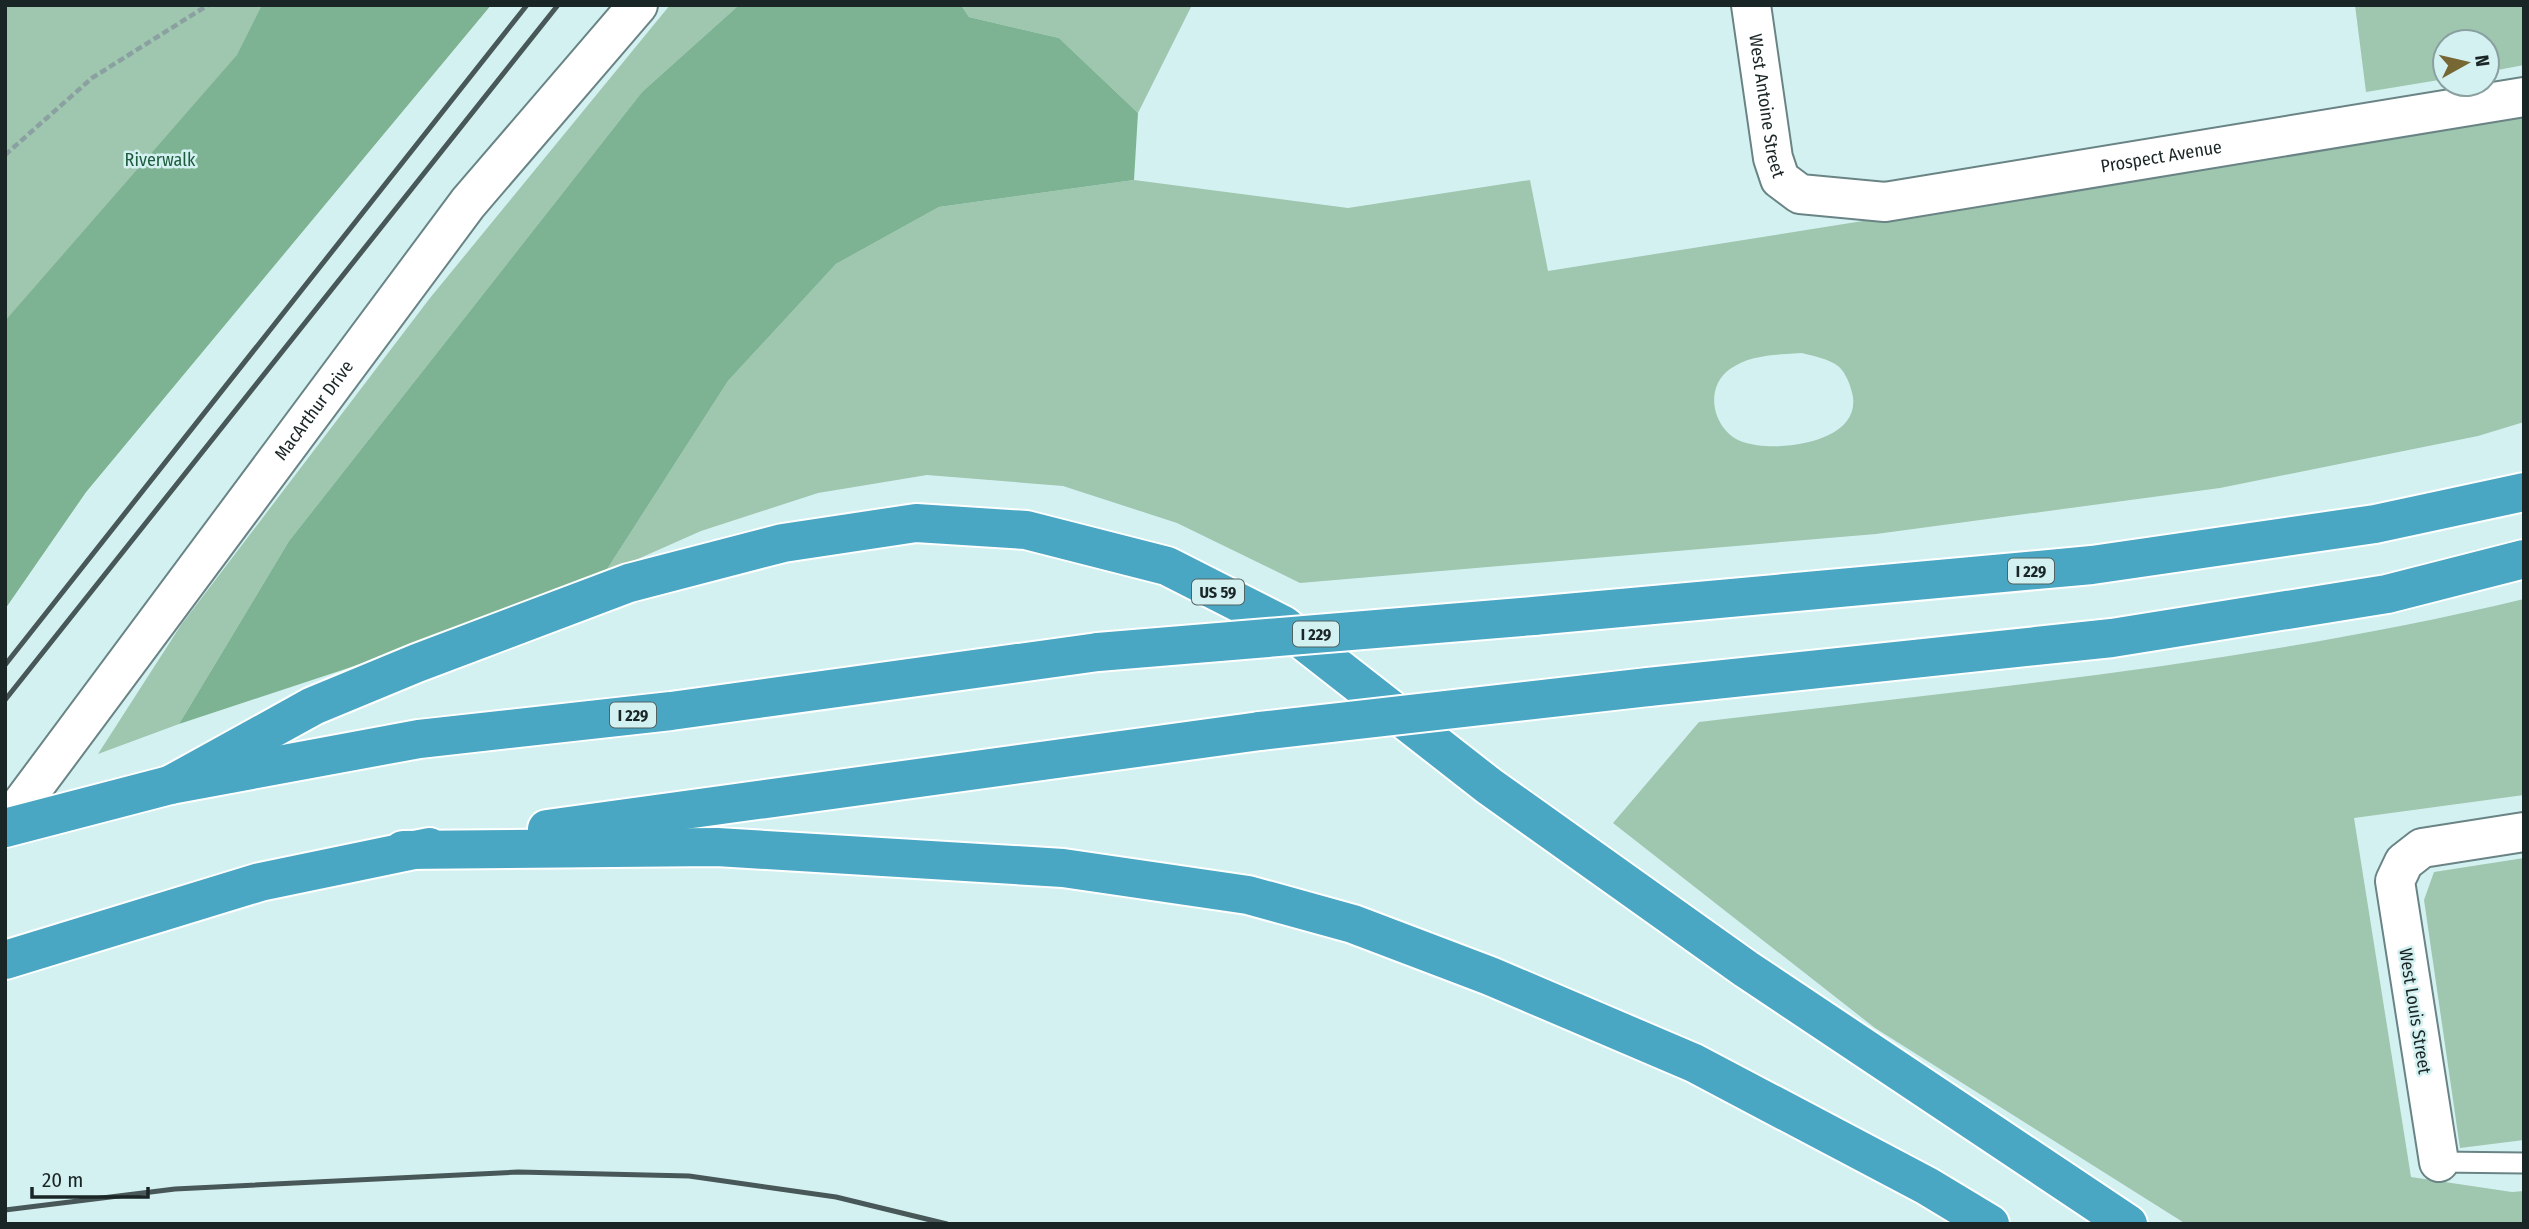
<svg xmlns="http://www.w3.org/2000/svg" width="2529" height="1229" viewBox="0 0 2529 1229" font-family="'Fira Sans Condensed',sans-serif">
<rect width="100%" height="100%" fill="#d4f1f2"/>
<g fill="#9fc6ae" fill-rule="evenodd">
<path d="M5,5h486l-405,487 -81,117z"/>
<path d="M670,5h69l-97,87 -353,449 -110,183 -81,30 83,-129 249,-327z"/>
<path d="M961,5h231l-54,108 -79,-75 -90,-21z"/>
<path d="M2355,5h169v60l-37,7v-30h-42v37l-79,13z"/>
<path d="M2524,116v306l-46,14 -258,52 -344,46 -576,49 -123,-60 -114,-37 -136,-11 -109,18 -117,38 -97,43 124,-193 108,-117 103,-57 195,-27 214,28 182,-28 18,91zM1802,353c11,3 27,6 36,13 6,5 11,15 13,23 18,53 -73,65 -108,53 -29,-10 -41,-53 -13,-73 21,-15 47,-14 72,-16z"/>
<path d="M2524,599v196l-170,23 57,359 101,15 12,-1v33h-338l-311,-196 -262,-205 86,-101c276,-33 554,-58 825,-123z"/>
<path d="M2524,858v282l-64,8 -36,-248 10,-28z"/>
</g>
<g fill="#7db392">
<path d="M262,5h229l-405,487 -81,117v-288l232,-266z"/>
<path d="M739,5h222l8,12 90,21 79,75 -4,67 -195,27 -103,57 -108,117 -124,193 -177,68 -248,82 110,-183 353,-449z"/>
</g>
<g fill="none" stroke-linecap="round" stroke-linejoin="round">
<g stroke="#6a8485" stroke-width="23">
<path id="lane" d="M2439,1162l85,1"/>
</g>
<g stroke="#6a8485" stroke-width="42">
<g id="street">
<path id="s1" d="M1751,5l22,153 7,21 20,15 85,8 639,-105"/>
<path id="s2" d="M5,826l463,-623 170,-198"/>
<path d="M2439,1162l-44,-281 9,-19 18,-14 102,-16"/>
</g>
</g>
<g stroke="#fff" stroke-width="42">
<g id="highway">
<path d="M1533,616l559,-51 283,-41 149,-32"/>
<path d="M1648,687l464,-49 275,-44 137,-35"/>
<path d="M170,785l143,-79 104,-43 212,-80 154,-40 133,-20 110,7 141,36 116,59 206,161 257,183 382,255"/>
<path d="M5,828l165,-43 249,-46 252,-28 427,-59"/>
<path d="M547,829l713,-98"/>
<path d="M403,850l314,-3 346,21 185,27 105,29 137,52 204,87 233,123 63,38"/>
<path d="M5,960l255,-78 169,-35"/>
</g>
</g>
<path stroke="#8ba1a1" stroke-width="4.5" stroke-dasharray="7 3.5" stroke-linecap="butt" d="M5,155l87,-77 116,-73"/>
<use href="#lane" stroke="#fff" stroke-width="19"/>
<use href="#street" stroke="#fff" stroke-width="38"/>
<use href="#highway" stroke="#49a7c4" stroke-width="38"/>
<g stroke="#485858" stroke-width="5">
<path d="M5,665l522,-660"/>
<path d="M5,700l553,-695"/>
<path d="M5,1210l170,-21 343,-17 171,4 147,21 111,27"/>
</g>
<g stroke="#fff" stroke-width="42" stroke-linecap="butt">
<g id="highway-bridge">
<path d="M1098,652l435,-36"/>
<path d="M1260,731l388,-44"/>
</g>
</g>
<use href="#highway-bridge" stroke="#49a7c4" stroke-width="38"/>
</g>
<g text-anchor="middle" stroke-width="5" stroke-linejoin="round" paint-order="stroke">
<g fill="#d4f1f2" stroke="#526262" stroke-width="2">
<rect x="2008" y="558.5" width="46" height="25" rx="5"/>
<rect x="1192" y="579.5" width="52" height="25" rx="5"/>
<rect x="1293" y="621.5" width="46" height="25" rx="5"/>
<rect x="610" y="702.5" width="46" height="25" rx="5"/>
</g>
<g font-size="16" font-weight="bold" fill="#1a2525">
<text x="2031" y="577">I 229</text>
<text x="1218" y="598">US 59</text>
<text x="1316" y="640">I 229</text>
<text x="633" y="721">I 229</text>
</g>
<g font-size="18" fill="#1a2525" stroke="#d4f1f2">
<text dy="6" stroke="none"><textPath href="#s1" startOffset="102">West Antoine Street</textPath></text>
<text dy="6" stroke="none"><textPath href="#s1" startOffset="567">Prospect Avenue</textPath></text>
<text dy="6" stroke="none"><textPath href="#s2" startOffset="518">MacArthur Drive</textPath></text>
<text transform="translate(2415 1011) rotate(81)" y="6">West Louis Street</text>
</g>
<g font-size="18" fill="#1e5d3d" stroke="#d4f1f2">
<text x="160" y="166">Riverwalk</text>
</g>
</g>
<rect width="2529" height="1229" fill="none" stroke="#1a2525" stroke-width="14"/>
<g transform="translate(2466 63) rotate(82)"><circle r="33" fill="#d4f1f2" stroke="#8a9fa0" stroke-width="2"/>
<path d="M0-5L12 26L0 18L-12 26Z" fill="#766734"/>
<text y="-10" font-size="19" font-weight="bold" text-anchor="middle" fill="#1a2525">N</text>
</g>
<path d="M32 1187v10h116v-10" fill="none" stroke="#1a2525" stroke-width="3.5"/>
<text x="42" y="1187" font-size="21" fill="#1a2525" stroke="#d4f1f2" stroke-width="5" paint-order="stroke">20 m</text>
</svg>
